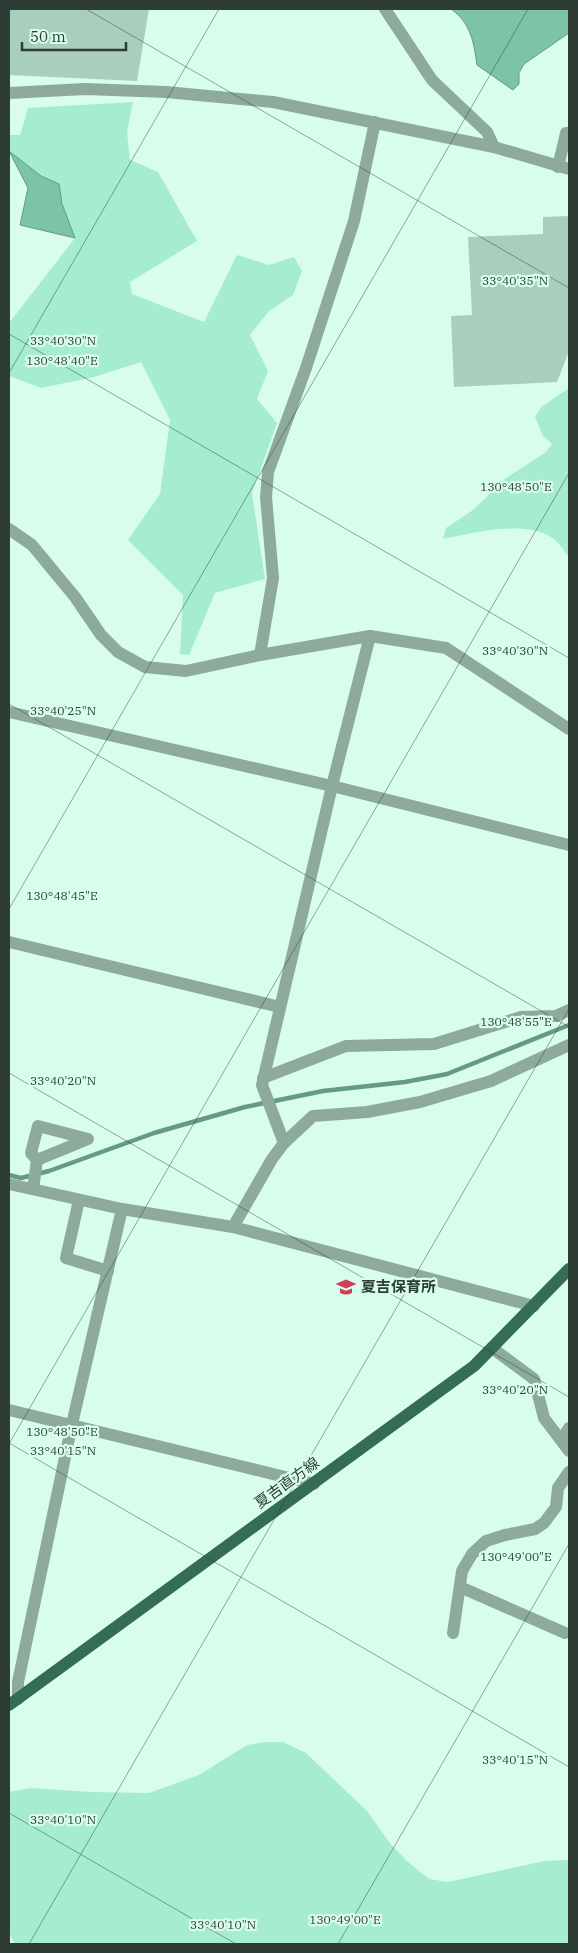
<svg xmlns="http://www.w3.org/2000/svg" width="578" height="1953" viewBox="0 0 578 1953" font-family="'IBM Plex Serif','Noto Sans JP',serif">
<rect width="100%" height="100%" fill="#d8fdec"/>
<g fill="#a6ecce">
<path d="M133,102l-6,30 3,28 28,12 39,69 -67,41 2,12 72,28 33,-67 32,10 25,-8 8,14 -9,24 -24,16 -19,24 18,36 -11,28 20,24 -25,70 13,86 -50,14 -26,62 -9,-1 3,-59 -55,-55 32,-46 10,-74 -29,-58 -47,15 -53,11 -32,-12v-53l66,-85 -13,-34 -3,-20 -18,-8 -32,-25v-16h11l8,-27z"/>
<path d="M569,388v169c-5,-6 -11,-16 -18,-20 -28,-17 -78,-4 -108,2l3,-11 27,-18 33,-32 40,-26 6,-8 -9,-8 -8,-19 6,-10z"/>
<path d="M265,1742h18l23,11 61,58 22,31 19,20 21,17 19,3 96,-21 25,-1v84h-554l-6,-11v-141l22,-4 60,4 58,1 50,-18 48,-30z"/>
</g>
<g fill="#7dc3a5" stroke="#659a83">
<path d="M451,9h118v24l-45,31 -5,9v11l-6,6 -36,-25c-3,-22 -6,-42 -26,-56z"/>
<path d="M9,151l32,25 18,8 3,20 13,34 -55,-13 8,-37z"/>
</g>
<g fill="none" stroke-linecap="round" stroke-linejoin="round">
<path stroke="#659a83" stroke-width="4.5" d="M9,1175l12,3 28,-7 105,-38 91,-26 78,-16 82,-9 42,-8 122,-49"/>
</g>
<g fill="#aacebe">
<path d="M9,9h140l-12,72 -128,-6z"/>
<path d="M569,216v135l-12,31 -103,5 -3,-71 21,-1 -4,-78 75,-3v-17z"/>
</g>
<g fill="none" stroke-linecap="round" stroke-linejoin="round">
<g stroke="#8daa9c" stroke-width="12">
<path d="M385,9l47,71 55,52 7,15"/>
<path d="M9,93l76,-4 81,3 107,10 221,45 75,22"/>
<path d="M558,167l8,-34h3"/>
<path d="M9,529l23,16 43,52 26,38 17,17 27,15 41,4 74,-16 110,-19 76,12 123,81"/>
<path d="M260,655l13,-77 -7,-81 2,-25 38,-104 48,-147 21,-99"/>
<path d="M9,712l323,74 237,59"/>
<path d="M9,942l271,65"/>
<path d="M263,1078l83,-32 88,-2 87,-27 35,-1 13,-6"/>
<path d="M284,1143l-22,-58 70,-299 38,-150"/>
<path d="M9,1184l113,25 111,18 301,79"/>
<path d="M33,1189l4,-29 -6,-7 7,-27 50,13 -51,21"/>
<path d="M79,1200l-13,58 42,13"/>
<path d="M233,1227l39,-68 12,-16 29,-27 54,-4 53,-10 71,-21 78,-36"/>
<path d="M492,1348l42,31 10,39 25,33"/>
<path d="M9,1410l305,74"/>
<path d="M561,1440l8,-12"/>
<path d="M460,1587l105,46"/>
<path d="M453,1633l9,-62 10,-17 14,-13 19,-6 30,-6 9,-6 12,-16 2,-19 11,-16"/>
<path d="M18,1699v-17l54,-258 50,-215"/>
</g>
<path stroke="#346c56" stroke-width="12" d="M9,1705l465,-339 95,-97"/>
</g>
<path fill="none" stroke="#2d3c35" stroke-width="1" stroke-opacity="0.45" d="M86,9l483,279M9,334l560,324M9,373l210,-364M9,704l560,323M9,909l519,-900M9,1073l560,324M9,1443l560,324M9,1444l560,-971M9,1813l227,131M29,1944l540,-935M338,1944l231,-400"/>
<defs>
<g id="school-bare" transform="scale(1.5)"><path d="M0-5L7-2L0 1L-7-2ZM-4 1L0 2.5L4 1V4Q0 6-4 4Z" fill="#d04056" stroke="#d8fdec" stroke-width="2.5" paint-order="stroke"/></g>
</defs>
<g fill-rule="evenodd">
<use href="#school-bare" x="346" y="1287"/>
</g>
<g text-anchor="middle" stroke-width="4.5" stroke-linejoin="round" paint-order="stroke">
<g font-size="15" font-weight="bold" fill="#2d3c35" stroke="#d8fdec" text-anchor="start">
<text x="361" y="1292">夏吉保育所</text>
</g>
<g font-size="15" fill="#2d3c35" stroke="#d8fdec">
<text transform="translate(287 1483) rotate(-36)" y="5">夏吉直方線</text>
</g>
</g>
<g font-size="12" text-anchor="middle" fill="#2d3c35" stroke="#d8fdec" stroke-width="4.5" stroke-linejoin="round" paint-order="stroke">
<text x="515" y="285">33°40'35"N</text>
<text x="63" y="345">33°40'30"N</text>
<text x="62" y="365">130°48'40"E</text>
<text x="516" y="491">130°48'50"E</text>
<text x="515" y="655">33°40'30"N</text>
<text x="63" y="715">33°40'25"N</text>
<text x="62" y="900">130°48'45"E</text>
<text x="516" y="1026">130°48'55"E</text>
<text x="63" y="1085">33°40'20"N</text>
<text x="515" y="1394">33°40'20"N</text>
<text x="62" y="1436">130°48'50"E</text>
<text x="63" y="1455">33°40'15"N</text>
<text x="516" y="1561">130°49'00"E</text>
<text x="515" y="1764">33°40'15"N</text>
<text x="63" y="1824">33°40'10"N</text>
<text x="345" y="1924">130°49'00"E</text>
<text x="223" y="1929">33°40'10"N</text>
</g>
<rect width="578" height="1953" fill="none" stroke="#2d3c35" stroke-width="20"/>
<path d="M22 42v8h104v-8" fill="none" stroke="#2d3c35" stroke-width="2.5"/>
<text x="30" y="42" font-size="15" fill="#2d3c35" stroke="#d8fdec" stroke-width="4" paint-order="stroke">50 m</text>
</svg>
